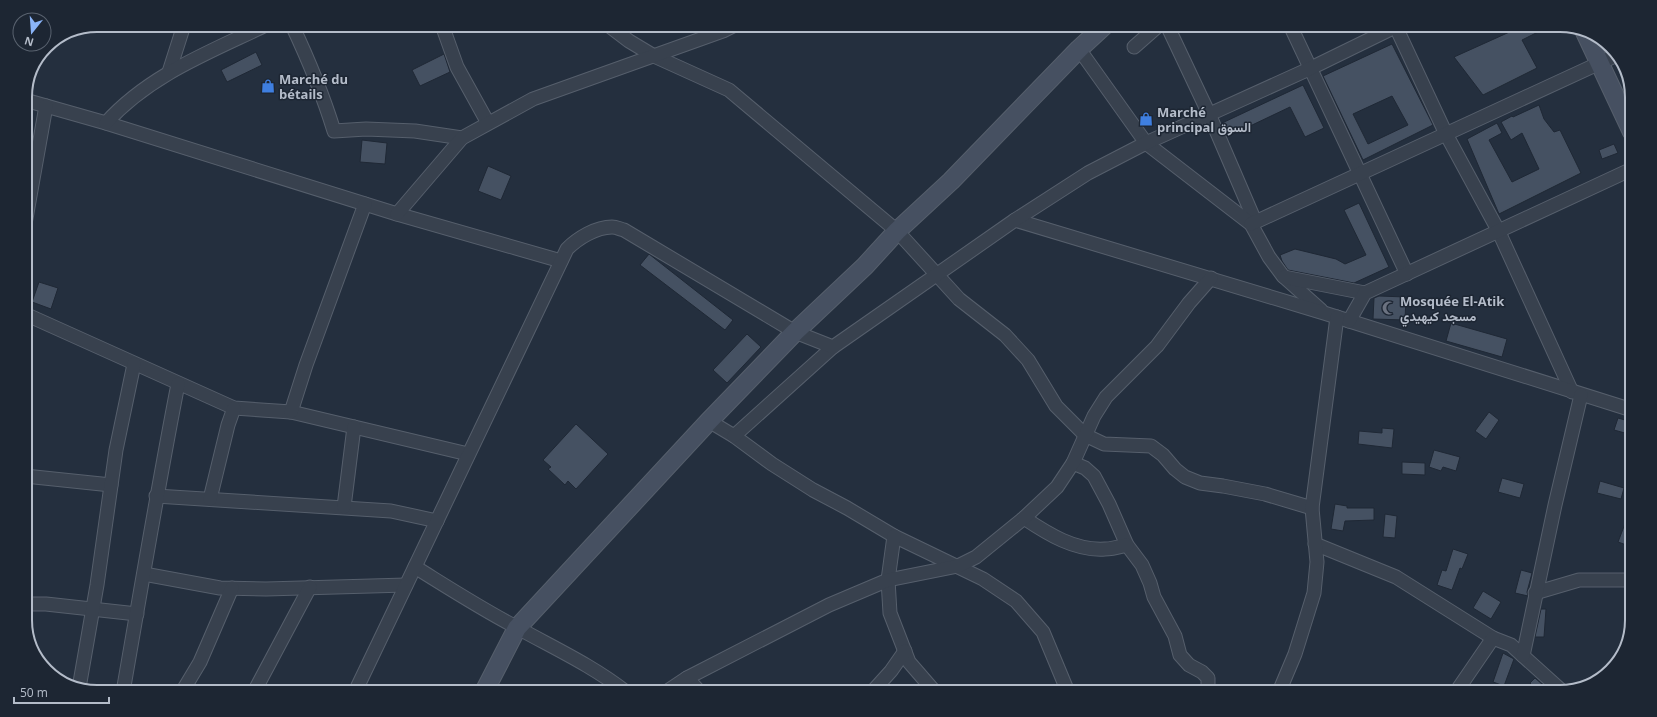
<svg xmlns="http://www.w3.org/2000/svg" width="1657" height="717" viewBox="0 0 1657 717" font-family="'Open Sans',Vazirmatn,sans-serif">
<rect width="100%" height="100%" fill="#242f3e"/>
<g fill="#455162" stroke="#1f2835" fill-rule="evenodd">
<path d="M1525,25h27l-30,15 15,28 -54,27 -29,-38z"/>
<path d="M1392,44l41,81 -70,35 -40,-84zM1392,96l16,29 -40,19 -15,-30z"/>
<path d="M256,52l6,13 -35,17 -6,-12z"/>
<path d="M444,54l6,18 -30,14 -8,-16z"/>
<path d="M1303,85l21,43 -19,9 -15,-30 -63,30 -5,-14z"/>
<path d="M1539,105l5,14 10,13 6,-2 21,43 -82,41 -32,-75 30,-16 5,10 -13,7 23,42 27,-13 -17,-36 -11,7 -10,-18 11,-6 1,1z"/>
<path d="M362,140l25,3 -2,21 -25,-2z"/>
<path d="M1614,144l4,9 -16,6 -3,-9z"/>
<path d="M488,166l23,10 -10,24 -23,-9z"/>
<path d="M1359,203l30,64 -35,16 -66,-13 -6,-9 -2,-6 15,-6 41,10 9,5 21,-9 -22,-45z"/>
<path d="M649,254l84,66 -8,10 -85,-65z"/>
<path d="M39,282l19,6 -7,21 -19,-7z"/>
<path d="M1379,296l27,1 -1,23 -32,-1 1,-21z"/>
<path d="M1451,323l56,16 -5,18 -56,-16z"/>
<path d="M747,334l14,13 -34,36 -14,-13z"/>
<path d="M1489,412l10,8 -13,19 -11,-8z"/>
<path d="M1618,418l14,4v13l-18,-5z"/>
<path d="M576,424l32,30 -32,35 -8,-8 -3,4 -17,-16 3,-2 -8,-7z"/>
<path d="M1382,428l12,1 -2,19 -34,-4 1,-13 23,2z"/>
<path d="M1434,450l26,7 -4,14 -13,-4 -2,4 -12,-4z"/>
<path d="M1402,462l23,1v12l-23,-1z"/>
<path d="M1502,478l22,6 -4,14 -22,-6z"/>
<path d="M1600,481l24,7 -3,11 -24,-6z"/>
<path d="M1335,504l12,2v2h27v12l-29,1 -2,10 -12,-2z"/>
<path d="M1631,508h1v39l-14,-5z"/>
<path d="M1385,514l12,2 -2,22 -12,-1z"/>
<path d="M1453,549l15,5 -6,15 -2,-1 -8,22 -15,-5 5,-15 4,1z"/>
<path d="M1521,570l11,3 -5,19 1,4 -13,-3z"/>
<path d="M1483,591l18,11 -10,17 -18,-11z"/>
<path d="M1541,609h5l-2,28h-9z"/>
<path d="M1503,653l11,6 -10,27 -11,-4z"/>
<path d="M1535,678l16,14h-12l-9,-9z"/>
</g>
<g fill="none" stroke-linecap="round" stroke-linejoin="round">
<g stroke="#565f6c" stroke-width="15">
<g id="street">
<path d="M292,25c17,36 30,67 42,106l32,-2 49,2 47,7"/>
<path d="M442,25l15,42 31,56"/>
<path d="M608,25l21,16 25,15 75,34 168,141 62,68 46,36 23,25 28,46 29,29 19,9 47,2 12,9 12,14 10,8 15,6 23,3 42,8 47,14"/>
<path d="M1167,25l42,89 46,107"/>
<path d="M1290,25l117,249"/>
<path d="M1395,25l51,109 52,96 74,162"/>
<path d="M1134,47l25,-22"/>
<path d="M1079,49l67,94 105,81 18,33 14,19 38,34"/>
<path d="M169,72l15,-47"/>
<path d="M25,100l81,23 291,91 164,47"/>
<path d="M106,123c43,-48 104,-71 160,-98"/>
<path d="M397,214l65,-76 71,-39 190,-68 12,-6"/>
<path d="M1015,220l309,93 308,97"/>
<path d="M25,224l21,-118"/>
<path d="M1251,224l366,-169"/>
<path d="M1284,277l81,16"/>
<path d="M25,314l209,94 57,4 177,42"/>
<path d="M1349,321l16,-28 267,-124"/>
<path d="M291,412l15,-47 59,-161"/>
<path d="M709,421l25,15 38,28 41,26 34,18 47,28 89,43 33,22 27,31 25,60"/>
<path d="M734,436l99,-89"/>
<path d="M1073,463l12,5 9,8 15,28 18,41 15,20 8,18 4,14 21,39 5,19 9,10 13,7 6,6v14"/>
<path d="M25,476l86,9"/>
<path d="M156,496l235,15 46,10"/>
<path d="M210,499l18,-74 6,-17"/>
<path d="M344,507l10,-80"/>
<path d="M1024,518c24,16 51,33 81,31 7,0 14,-2 22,-4"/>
<path d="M894,536l-6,44 2,33 19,49 26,30"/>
<path d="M1315,544l81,33 97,61 18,7 51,46"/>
<path d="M415,567c34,21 68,43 103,61 36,20 75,38 108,64"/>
<path d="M144,574l76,14 46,1 140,-4"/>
<path d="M1535,593l44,-13h53"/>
<path d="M25,604h21l91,10"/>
<path d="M1523,656l32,-151 26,-110"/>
<path d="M687,678l13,14"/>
<path d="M79,688l18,-103 19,-135 18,-86"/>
<path d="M123,692c18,-103 35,-206 55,-308"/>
<path d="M182,692l18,-30 32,-74"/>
<path d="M254,692l56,-105"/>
<path d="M355,692l212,-443c11,-11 29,-22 45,-22 4,0 8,2 12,3l171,102 38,15 182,-127 73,-47 58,-30 163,-74 90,-44"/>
<path d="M666,692l21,-14 142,-73 59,-25 70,-14 18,-9 48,-39 33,-31 16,-24 21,-47 12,-19 51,-51 32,-43 22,-25"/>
<path d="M872,692l19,-21 14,-20"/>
<path d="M1279,692l16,-38 19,-61 3,-31 -5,-54 25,-191"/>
<path d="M1456,692l37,-54"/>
</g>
</g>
<g stroke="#565f6c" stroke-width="20">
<g id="secondary">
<path d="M1584,30l48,102"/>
<path d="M484,692l33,-64 192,-207 86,-89 70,-66 32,-35 54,-50 128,-132 26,-24"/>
</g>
</g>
<use href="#street" stroke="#38414e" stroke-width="13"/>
<use href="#secondary" stroke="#465061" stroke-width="18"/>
</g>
<defs>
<g id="shop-bare" transform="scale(1.08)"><path d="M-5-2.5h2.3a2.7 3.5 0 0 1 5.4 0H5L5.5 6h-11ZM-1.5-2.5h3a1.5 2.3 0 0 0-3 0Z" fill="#3f7fe0" stroke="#1d2633" stroke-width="2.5" paint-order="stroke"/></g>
<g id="mosque-bare" transform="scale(1.08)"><path d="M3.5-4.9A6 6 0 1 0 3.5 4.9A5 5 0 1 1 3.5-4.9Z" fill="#6b7280" stroke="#1d2633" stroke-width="2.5" paint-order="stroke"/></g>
</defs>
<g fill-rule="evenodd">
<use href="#shop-bare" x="268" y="86"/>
<use href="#shop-bare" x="1146" y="119"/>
<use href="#mosque-bare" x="1389" y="308"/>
</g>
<g text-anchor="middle" stroke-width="3" stroke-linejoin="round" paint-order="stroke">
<g font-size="13" font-weight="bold" fill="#b4bcc9" stroke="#1d2633" text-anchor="start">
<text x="279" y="84">Marché du<tspan x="279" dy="15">bétails</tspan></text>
<text x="1157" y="117">Marché<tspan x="1157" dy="15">principal السوق</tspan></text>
<text x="1400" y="306">Mosquée El-Atik<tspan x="1400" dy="15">مسجد كيهيدي</tspan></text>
</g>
</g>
<path d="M0 0H1657V717H0ZM97 32H1560A65 65 0 0 1 1625 97V620A65 65 0 0 1 1560 685H97A65 65 0 0 1 32 620V97A65 65 0 0 1 97 32Z" fill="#1d2633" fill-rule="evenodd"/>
<path fill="none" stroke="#b4bcc9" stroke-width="2" d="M97 32H1560A65 65 0 0 1 1625 97V620A65 65 0 0 1 1560 685H97A65 65 0 0 1 32 620V97A65 65 0 0 1 97 32Z"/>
<g transform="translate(32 32) rotate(197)"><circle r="19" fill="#1d2633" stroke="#59626f"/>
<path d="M0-3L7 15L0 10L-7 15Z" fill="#8ab4f8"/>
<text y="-6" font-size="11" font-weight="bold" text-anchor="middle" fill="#b4bcc9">N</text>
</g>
<path d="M14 697v6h95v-6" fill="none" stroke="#b4bcc9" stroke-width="2"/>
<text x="20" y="697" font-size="12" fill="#b4bcc9" stroke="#1d2633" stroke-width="3" paint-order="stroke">50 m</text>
</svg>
